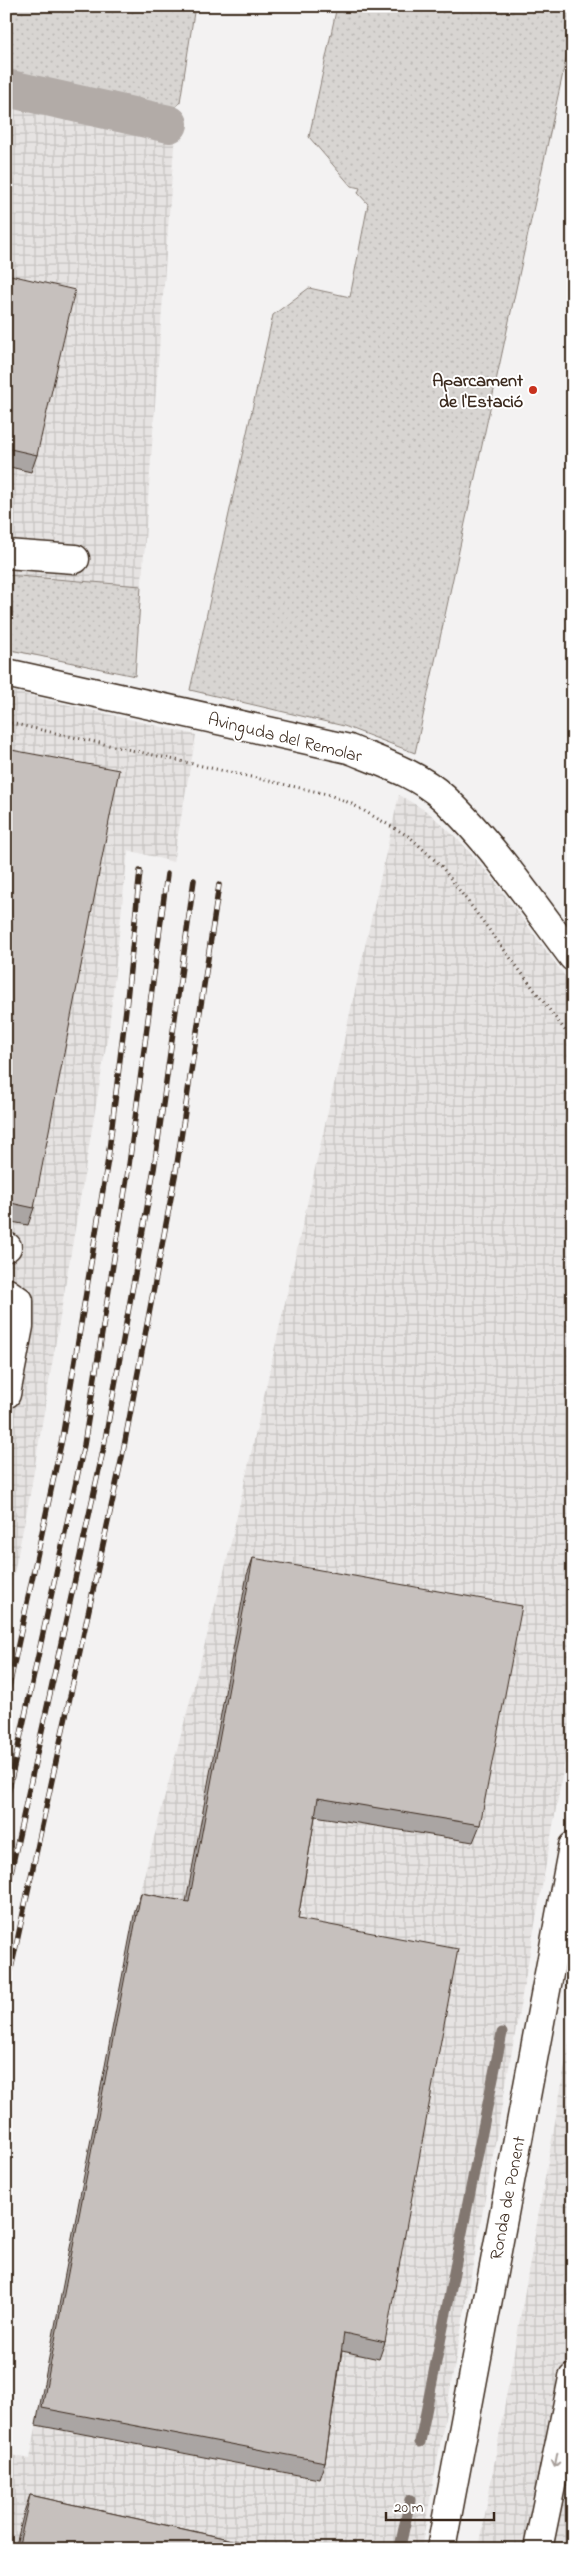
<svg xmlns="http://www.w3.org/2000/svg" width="579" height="2555" viewBox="0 0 579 2555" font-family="'Indie Flower',sans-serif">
<defs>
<pattern id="industrial-grid" width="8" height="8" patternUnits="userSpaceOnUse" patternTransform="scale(1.25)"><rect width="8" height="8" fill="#e6e3e2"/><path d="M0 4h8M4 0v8" fill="none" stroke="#c6c3c1"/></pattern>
<pattern id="grass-dots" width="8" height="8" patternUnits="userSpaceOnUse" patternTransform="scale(1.25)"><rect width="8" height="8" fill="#d8d5d2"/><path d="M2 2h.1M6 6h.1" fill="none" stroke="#bab7b4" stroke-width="1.8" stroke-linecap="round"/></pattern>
</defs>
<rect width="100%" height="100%" fill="#f3f2f2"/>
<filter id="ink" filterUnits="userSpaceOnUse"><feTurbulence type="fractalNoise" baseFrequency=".02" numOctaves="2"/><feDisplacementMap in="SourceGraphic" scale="10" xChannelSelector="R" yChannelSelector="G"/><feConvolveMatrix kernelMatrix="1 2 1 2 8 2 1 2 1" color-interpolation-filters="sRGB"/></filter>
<g filter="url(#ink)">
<g fill="url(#industrial-grid)">
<path d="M6,96l169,37 -40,543 -129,-26z"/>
<path d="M6,690l190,45 -23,127 -45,-12 -19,178 -80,472 -23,112z"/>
<path d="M399,795l29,17 33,30 35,41 77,104v729l-152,833h-415v-95l24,5 105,-549 93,-354z"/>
<path d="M573,2021v528h-94l68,-382z"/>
</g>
<g fill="url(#grass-dots)" stroke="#8a8078">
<path d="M6,6h189l-15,96 -11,13 -163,-36z"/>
<path d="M337,6h236v21l-158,726 -71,-27 -154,-36 83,-375 36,-27 41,9 18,-93 -10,-11 2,-5 -9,-2 -42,-49z"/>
<path d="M6,575l135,11 -6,90 -129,-27z"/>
</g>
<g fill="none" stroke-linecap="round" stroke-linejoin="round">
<g stroke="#827770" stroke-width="11">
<path d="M420,2442l82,-409"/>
<path d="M400,2547l10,-47"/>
</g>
<path stroke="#b2aba7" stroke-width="38" d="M6,88l163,36"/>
<g stroke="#3b2a1e" stroke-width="31">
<g id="minor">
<path d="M6,554l69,5"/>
<path d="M6,673l343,76c32,13 69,25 95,49 47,44 90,107 129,159"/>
<path d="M6,1247h1"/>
<path d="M6,1292l13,9v25l-13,68"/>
<path d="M441,2549l132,-703"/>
<path d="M538,2549l35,-171"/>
</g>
</g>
<path stroke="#3b2a1e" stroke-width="3" stroke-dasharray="1 4" stroke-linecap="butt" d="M6,722l321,72 23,9 60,34 31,29 132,175"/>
<use href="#minor" stroke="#fff" stroke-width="28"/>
<g stroke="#3b2a1e" stroke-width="5.5">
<g id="rail">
<path d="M6,1701l56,-262 46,-280 18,-150 14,-138"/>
<path d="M6,1803l78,-358 45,-280 38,-291"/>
<path d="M6,1895l97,-444 51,-282 40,-289"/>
<path d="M6,1992l116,-535 54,-286 43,-286"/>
</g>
</g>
<use href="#rail" stroke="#fff" stroke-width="4" stroke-dasharray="11" stroke-linecap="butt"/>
</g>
<g fill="#aaa5a3" stroke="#3b2a1e">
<path d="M6,274l31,181 -6,17 -25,-6z"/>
<path d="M6,749l28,459 -6,17 -22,-4z"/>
<path d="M253,1558l227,267 -7,17 -158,-26 -17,103 87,423 -6,17 -37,-8 -17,111 -6,17 -283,-54 99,-515 6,-17 45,9 61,-327z"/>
<path d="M30,2495l243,54h-258l9,-37z"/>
</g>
<g fill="#c6c0bd" stroke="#3b2a1e">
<path d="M6,111h2l-2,8z"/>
<path d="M6,274l69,16 -38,165 -31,-7z"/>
<path d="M6,749l113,21 -85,438 -28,-6z"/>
<path d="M253,1558l269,48 -42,219 -162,-27 -20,121 160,30 -73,393 -41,-9 -19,129 -283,-54 99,-515 48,9z"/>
<path d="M30,2495l243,54h-255z"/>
</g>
<defs><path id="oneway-shaft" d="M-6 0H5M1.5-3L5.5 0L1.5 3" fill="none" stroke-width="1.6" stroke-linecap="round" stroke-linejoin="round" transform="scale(1.25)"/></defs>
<use stroke="#a79f9a" href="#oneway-shaft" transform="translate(556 2460) rotate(101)"/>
</g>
<circle fill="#c8321e" stroke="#fff" stroke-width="2" cx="533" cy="390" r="5"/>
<g text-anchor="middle" stroke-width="4" stroke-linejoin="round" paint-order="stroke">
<g font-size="18" font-weight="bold" fill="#3b2a1e" stroke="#fff" text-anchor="end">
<text x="523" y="386">Aparcament<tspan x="523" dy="21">de l'Estació</tspan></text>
</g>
<g font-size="18" fill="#3b2a1e" stroke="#fff">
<text transform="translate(285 737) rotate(14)" y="6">Avinguda del Remolar</text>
<text transform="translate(507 2198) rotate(-79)" y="6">Ronda de Ponent</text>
</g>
</g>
<rect width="579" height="2555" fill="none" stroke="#fff" stroke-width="25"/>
<rect x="12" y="12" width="554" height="2530" fill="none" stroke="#3b2a1e" stroke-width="2" filter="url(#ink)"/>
<path d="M386 2512v8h108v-8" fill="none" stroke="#3b2a1e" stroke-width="2.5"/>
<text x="394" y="2512" font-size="15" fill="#3b2a1e" stroke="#ffffff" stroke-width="4" paint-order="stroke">20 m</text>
</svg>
